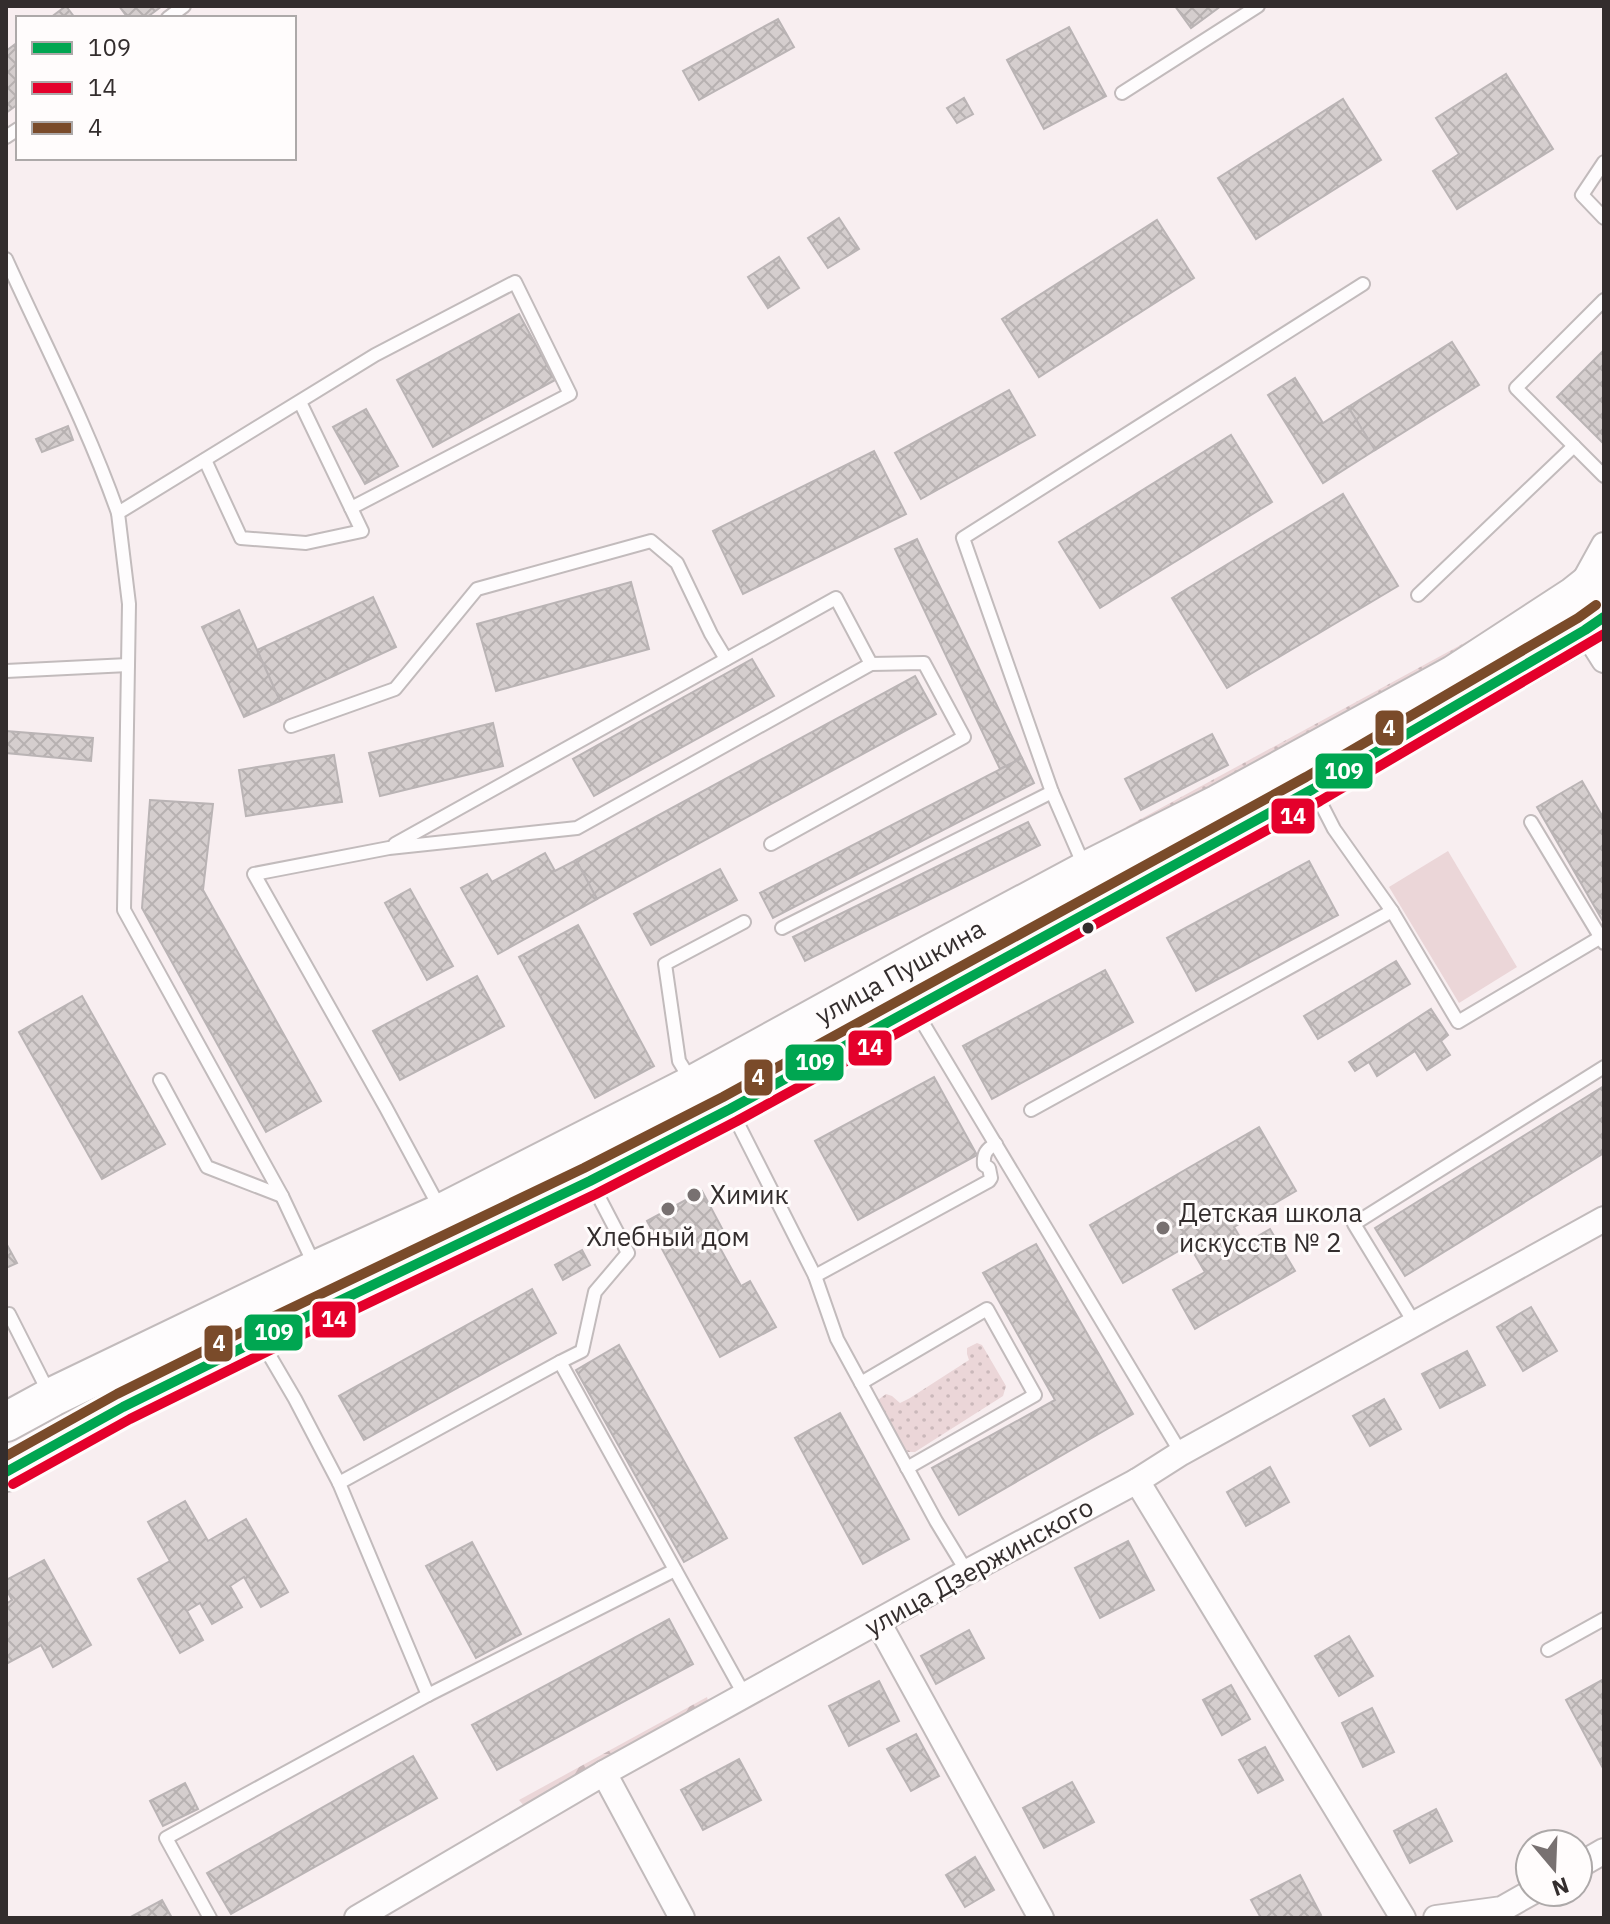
<svg xmlns="http://www.w3.org/2000/svg" width="1610" height="1924" viewBox="0 0 1610 1924" font-family="'IBM Plex Sans',sans-serif">
<defs>
<pattern id="grass-dots" width="8" height="8" patternUnits="userSpaceOnUse" patternTransform="scale(2)"><rect width="8" height="8" fill="#ebd6d8"/><path d="M2 2h.1M6 6h.1" fill="none" stroke="#cab8ba" stroke-width="1.8" stroke-linecap="round"/></pattern>
<pattern id="forest-firs" width="22" height="20" patternUnits="userSpaceOnUse" patternTransform="scale(2)"><rect width="22" height="20" fill="#ebd6d8"/><path d="M5 1l3.5 6h-7zM16 11l3.5 6h-7z" fill="#cab8ba"/></pattern>
<pattern id="building-cross-hatch" width="8" height="8" patternUnits="userSpaceOnUse" patternTransform="scale(2)"><rect width="8" height="8" fill="#d5cece"/><path d="M0 0l8 8M0 8l8-8" fill="none" stroke="#b7b1b1"/></pattern>
</defs>
<rect width="100%" height="100%" fill="#f8eef0"/>
<g fill="url(#grass-dots)">
<path d="M1512,617l-13,12 -367,200 -6,-2z"/>
<path d="M977,1343l5,2 24,41 -3,10 -88,56h-7l-6,-4 -24,-41v-7l8,-6 6,2 8,7 10,-5 59,-38 -2,-6v-6z"/>
</g>
<path fill="url(#forest-firs)" d="M707,1697l2,8 -184,102 -6,-7z"/>
<path fill="#ebd6d8" d="M1448,851l69,116 -58,36 -70,-116z"/>
<g fill="url(#building-cross-hatch)" stroke="#bab4b5" stroke-width="2">
<path d="M66,6l9,12h-25z"/>
<path d="M119,6h43l-16,12h-18z"/>
<path d="M1175,6h46l-30,22z"/>
<path d="M778,19l16,28 -95,53 -16,-29z"/>
<path d="M1069,27l37,69 -62,33 -37,-69z"/>
<path d="M18,42v62l-12,9v-62z"/>
<path d="M1506,74l47,75 -96,60 -24,-38 26,-17 -23,-36z"/>
<path d="M964,98l9,16 -16,9 -10,-15z"/>
<path d="M1343,99l38,61 -125,79 -38,-61z"/>
<path d="M839,218l20,31 -31,19 -20,-30z"/>
<path d="M1157,220l37,58 -155,99 -37,-58z"/>
<path d="M779,257l20,31 -31,20 -20,-31z"/>
<path d="M519,314l36,66 -122,67 -36,-67z"/>
<path d="M1452,342l27,43 -104,65 -27,-43z"/>
<path d="M1604,350v94l-47,-47z"/>
<path d="M1295,378l28,45 25,-16 27,43 -52,33 -55,-88z"/>
<path d="M1009,390l26,45 -114,64 -26,-46z"/>
<path d="M366,409l32,57 -33,18 -32,-57z"/>
<path d="M68,426l5,14 -31,12 -6,-13z"/>
<path d="M1231,435l41,67 -172,106 -41,-66z"/>
<path d="M874,451l32,63 -163,80 -30,-63z"/>
<path d="M1343,494l55,92 -171,102 -55,-90z"/>
<path d="M917,539l105,219 -22,11 -105,-220z"/>
<path d="M631,582l18,67 -153,42 -19,-67z"/>
<path d="M373,597l23,50 -116,54 -23,-51z"/>
<path d="M239,610l41,91 -36,16 -42,-90z"/>
<path d="M752,659l22,37 -180,100 -21,-37z"/>
<path d="M915,676l21,38 -339,185 -21,-39z"/>
<path d="M493,723l10,43 -123,30 -11,-43z"/>
<path d="M6,731l87,7 -2,23 -85,-8z"/>
<path d="M1212,734l16,31 -87,45 -16,-31z"/>
<path d="M334,755l8,47 -96,14 -7,-46z"/>
<path d="M1022,758l12,25 -261,135 -13,-25z"/>
<path d="M1582,781l22,38v104l-67,-116z"/>
<path d="M150,800l63,4 -10,86 118,211 -55,31 -124,-224z"/>
<path d="M1028,822l12,23 -235,116 -12,-24z"/>
<path d="M545,853l10,18 21,-11 21,39 -99,55 -37,-66 26,-14 5,8z"/>
<path d="M1309,861l29,54 -142,76 -29,-53z"/>
<path d="M720,869l17,31 -86,45 -17,-31z"/>
<path d="M410,889l43,77 -26,14 -42,-77z"/>
<path d="M578,925l76,141 -59,32 -76,-141z"/>
<path d="M1396,961l14,23 -92,55 -14,-23z"/>
<path d="M1105,970l28,52 -141,77 -29,-53z"/>
<path d="M477,976l27,50 -104,54 -27,-49z"/>
<path d="M82,996l83,148 -63,35 -83,-147z"/>
<path d="M1431,1009l17,26 -7,6 9,14 -23,15 -12,-19 -38,25 -8,-14 -14,9 -6,-9z"/>
<path d="M934,1077l43,78 -119,65 -43,-79z"/>
<path d="M1604,1086v67l-199,123 -30,-48z"/>
<path d="M1259,1127l37,64 -62,36 10,17 26,-15 25,42 -100,58 -22,-39 32,-18 -16,-27 -66,38 -33,-58z"/>
<path d="M702,1191l23,43 -10,5 26,47 9,-5 26,46 -56,30 -73,-136z"/>
<path d="M6,1243l11,20 -11,5z"/>
<path d="M1036,1244l97,170 -174,101 -27,-47 123,-68 -72,-127z"/>
<path d="M582,1250l8,15 -27,15 -8,-15z"/>
<path d="M532,1289l24,44 -192,107 -25,-44z"/>
<path d="M1531,1307l26,44 -34,20 -26,-44z"/>
<path d="M619,1345l108,193 -43,24 -108,-192z"/>
<path d="M1467,1351l18,34 -45,23 -18,-34z"/>
<path d="M1384,1399l17,30 -31,17 -17,-30z"/>
<path d="M840,1413l69,126 -46,25 -68,-126z"/>
<path d="M1270,1467l19,35 -43,24 -19,-34z"/>
<path d="M185,1501l23,40 38,-22 42,73 -27,15 -17,-30 -14,9 12,21 -30,17 -12,-21 -13,8 16,29 -23,13 -42,-74 32,-18 -22,-39z"/>
<path d="M1128,1541l26,49 -54,28 -25,-50z"/>
<path d="M472,1542l49,92 -45,24 -50,-92z"/>
<path d="M44,1560l47,85 -38,22 -12,-22 -35,19v-60l6,-4 -6,-11v-9z"/>
<path d="M669,1619l24,45 -196,106 -25,-45z"/>
<path d="M969,1630l15,28 -48,26 -15,-28z"/>
<path d="M1349,1636l24,40 -34,20 -24,-40z"/>
<path d="M1604,1679v91l-38,-70z"/>
<path d="M879,1681l20,40 -50,25 -20,-40z"/>
<path d="M1231,1685l19,34 -28,16 -19,-35z"/>
<path d="M1372,1708l22,44 -31,15 -21,-44z"/>
<path d="M916,1734l23,42 -28,15 -24,-42z"/>
<path d="M1265,1747l18,33 -25,13 -19,-33z"/>
<path d="M413,1756l24,42 -206,116 -24,-41z"/>
<path d="M739,1759l22,41 -58,30 -22,-40z"/>
<path d="M1072,1782l22,40 -50,26 -21,-40z"/>
<path d="M185,1783l13,26 -35,17 -13,-25z"/>
<path d="M1436,1809l16,32 -42,22 -16,-32z"/>
<path d="M975,1857l19,33 -29,17 -19,-32z"/>
<path d="M1300,1875l21,40 -7,3h-53l-10,-18z"/>
<path d="M162,1900l10,18h-43z"/>
</g>
<g fill="none" stroke-linecap="round" stroke-linejoin="round">
<g stroke="#c2bbbc" stroke-width="16">
<g id="service">
<path d="M168,18l16,-12"/>
<path d="M1122,93l136,-87"/>
<path d="M6,137l12,-8"/>
<path d="M1604,162l-22,33 22,23"/>
<path d="M6,259c38,84 81,166 112,254"/>
<path d="M1604,300l-88,88 88,88"/>
<path d="M205,460l36,78 65,5 56,-12 -62,-129"/>
<path d="M1418,595l156,-149"/>
<path d="M6,671l122,-6"/>
<path d="M291,726l104,-37 82,-100 174,-48 26,22 34,71 15,25"/>
<path d="M1315,792l19,37 58,82 66,111 143,-85"/>
<path d="M1531,822l73,121"/>
<path d="M395,844l441,-246 35,66"/>
<path d="M1085,868l-33,-76 -89,-254 400,-254"/>
<path d="M782,928l270,-136"/>
<path d="M915,1010l266,443"/>
<path d="M160,1080l47,87 75,29"/>
<path d="M692,1082l-13,-21 -14,-97 79,-42"/>
<path d="M1031,1110l361,-199"/>
<path d="M732,1112l83,164 22,63 99,182 31,51"/>
<path d="M592,1184l36,69 -33,39 -13,59 -22,11 185,334"/>
<path d="M441,1210l-55,-102 -132,-234 135,-26 188,-20 294,-164 53,-1 40,74 -193,107"/>
<path d="M314,1264l-32,-68 -158,-286 5,-306 -11,-91 257,-158 140,-73 55,112 -219,114"/>
<path d="M815,1276l174,-95 2,-3 -2,-10 -5,-3c-1,-11 2,-16 12,-21"/>
<path d="M6,1315l3,-1 41,81"/>
<path d="M1415,1324l-61,-100 250,-157"/>
<path d="M261,1341l34,58 44,84 89,212"/>
<path d="M861,1383l126,-74 48,86 -128,73"/>
<path d="M339,1483l221,-121"/>
<path d="M1548,1650l56,-31"/>
<path d="M210,1918l-44,-80 262,-143 247,-125"/>
</g>
</g>
<g stroke="#c2bbbc" stroke-width="28">
<g id="minor">
<path d="M1583,583l21,-38"/>
<path d="M1581,617l4,13 19,30"/>
<path d="M1137,1481l266,437"/>
<path d="M878,1622l163,296"/>
<path d="M604,1773l78,145"/>
<path d="M1578,1866l26,-15"/>
<path d="M357,1918l247,-145 363,-201 170,-91 44,-28 423,-234"/>
<path d="M1436,1918l66,-9 30,-17"/>
</g>
</g>
<g stroke="#c2bbbc" stroke-width="42">
<g id="primary">
<path d="M6,1422l46,-25 264,-127 126,-57 251,-128 238,-131 155,-83 133,-67 235,-129 121,-79 29,-23"/>
<path d="M6,1472l117,-65 137,-68 330,-158 140,-72 583,-320 272,-159 19,-13"/>
</g>
</g>
<use href="#service" stroke="#fefcfd" stroke-width="12"/>
<use href="#minor" stroke="#fefcfd" stroke-width="24"/>
<use href="#primary" stroke="#fefcfd" stroke-width="38"/>
<g stroke="#fffcfc" stroke-width="16">
<path id="bus-1" d="M6,1472l117,-65 137,-68 330,-158 140,-72 583,-320 272,-159 19,-13"/>
</g>
<g stroke="#fffcfc" stroke-width="16">
<path id="bus-2" d="M13,1484l117,-65 136,-67 330,-158 141,-73 583,-320 284,-167"/>
</g>
<g stroke="#fffcfc" stroke-width="16">
<path id="bus-3" d="M6,1456l111,-62 137,-68 330,-158 139,-71 583,-320 272,-159 18,-13"/>
</g>
<use href="#bus-1" stroke="#00a651" stroke-width="10"/>
<use href="#bus-2" stroke="#e4002b" stroke-width="10"/>
<use href="#bus-3" stroke="#7a4b2a" stroke-width="10"/>
</g>
<circle fill="#332d2d" stroke="#fffcfc" stroke-width="3" cx="1088" cy="928" r="7"/>
<g fill="#787171" stroke="#fffcfc" stroke-width="3">
<circle cx="694" cy="1195" r="8"/>
<circle cx="668" cy="1209" r="8"/>
<circle cx="1163" cy="1228" r="8"/>
</g>
<g text-anchor="middle" stroke-width="6" stroke-linejoin="round" paint-order="stroke">
<g font-size="26" fill="#332d2d" stroke="#fffcfc">
<text transform="translate(900 972) rotate(-29)" y="9">улица Пушкина</text>
<text transform="translate(979 1567) rotate(-29)" y="9">улица Дзержинского</text>
</g>
<g font-size="26" fill="#332d2d" stroke="#fffcfc" text-anchor="start">
<text x="710" y="1204">Химик</text>
<text x="1179" y="1222">Детская школа<tspan x="1179" dy="30">искусств № 2</tspan></text>
<text x="668" y="1246" text-anchor="middle">Хлебный дом</text>
</g>
</g>
<g stroke="#fffcfc" stroke-width="3">
<rect x="1374" y="709" width="31" height="38" rx="8" fill="#7a4b2a"/>
<rect x="1314" y="752" width="60" height="38" rx="8" fill="#00a651"/>
<rect x="1270" y="797" width="46" height="38" rx="8" fill="#e4002b"/>
<rect x="847" y="1029" width="46" height="38" rx="8" fill="#e4002b"/>
<rect x="784" y="1043" width="61" height="39" rx="8" fill="#00a651"/>
<rect x="743" y="1058" width="31" height="39" rx="8" fill="#7a4b2a"/>
<rect x="311" y="1300" width="46" height="39" rx="8" fill="#e4002b"/>
<rect x="243" y="1313" width="61" height="39" rx="8" fill="#00a651"/>
<rect x="203" y="1324" width="31" height="39" rx="8" fill="#7a4b2a"/>
</g>
<g font-size="22" text-anchor="middle" font-weight="bold" fill="#fff">
<text x="1389" y="736">4</text>
<text x="1344" y="779">109</text>
<text x="1293" y="824">14</text>
<text x="870" y="1055">14</text>
<text x="815" y="1070">109</text>
<text x="758" y="1085">4</text>
<text x="334" y="1327">14</text>
<text x="274" y="1340">109</text>
<text x="219" y="1351">4</text>
</g>
<rect width="1610" height="1924" fill="none" stroke="#332d2d" stroke-width="16"/>
<rect x="16" y="16" width="280" height="144" fill="#fffcfc" stroke="#ada9a9" stroke-width="2"/>
<rect x="32" y="42" width="40" height="12" fill="#00a651" stroke="#ada9a9" stroke-width="2"/>
<text x="88" y="56" font-size="24" fill="#332d2d">109</text>
<rect x="32" y="82" width="40" height="12" fill="#e4002b" stroke="#ada9a9" stroke-width="2"/>
<text x="88" y="96" font-size="24" fill="#332d2d">14</text>
<rect x="32" y="122" width="40" height="12" fill="#7a4b2a" stroke="#ada9a9" stroke-width="2"/>
<text x="88" y="136" font-size="24" fill="#332d2d">4</text>
<g transform="translate(1554 1868) rotate(161)"><circle r="38" fill="#fffcfc" stroke="#ada9a9" stroke-width="2"/>
<path d="M0-6L14 30L0 20L-14 30Z" fill="#787171"/>
<text y="-12" font-size="22" font-weight="bold" text-anchor="middle" fill="#332d2d">N</text>
</g>
</svg>
